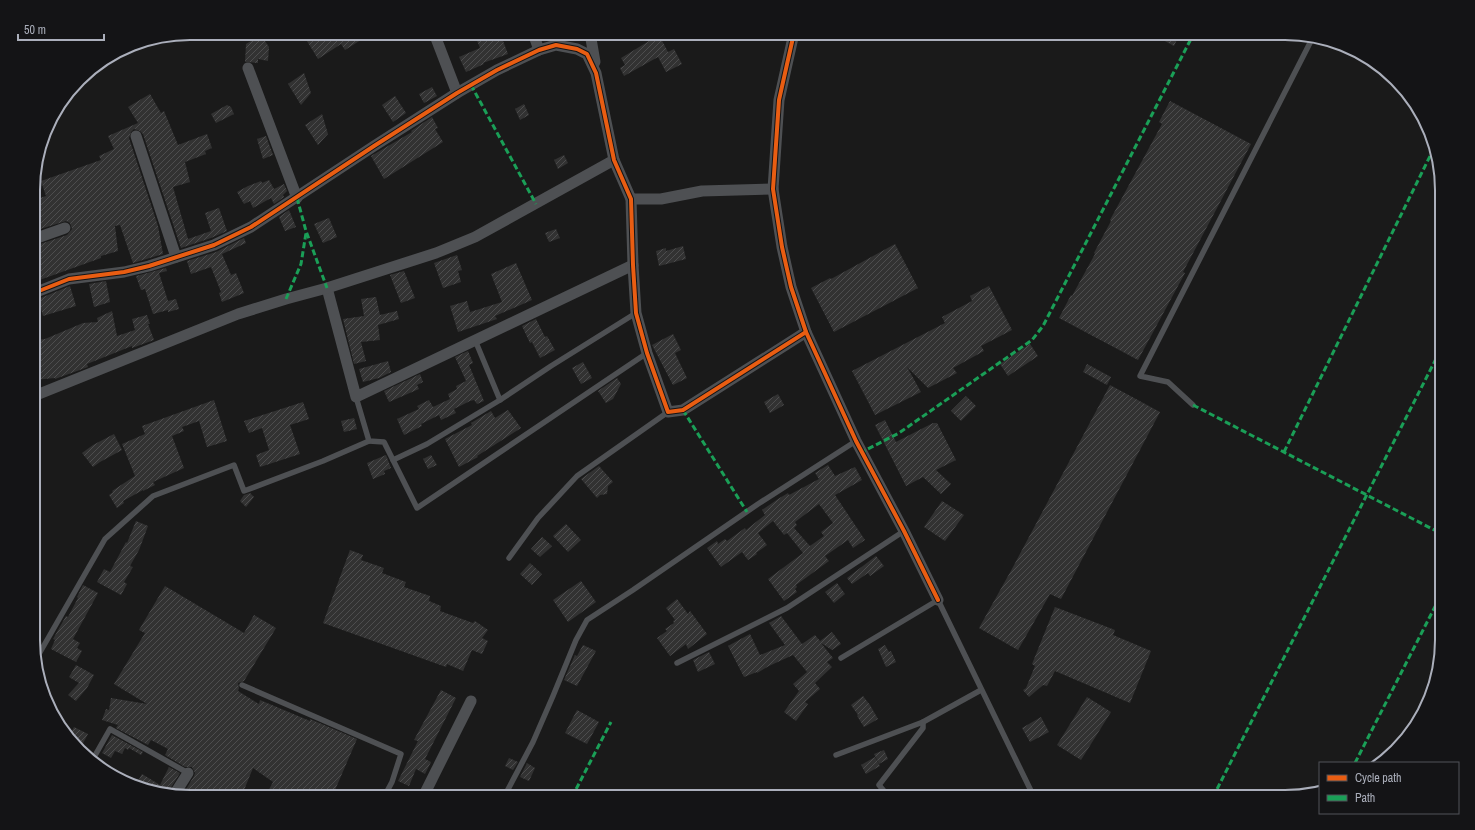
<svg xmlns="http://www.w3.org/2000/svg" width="1475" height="830" viewBox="0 0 1475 830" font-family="'Archivo Narrow',sans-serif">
<defs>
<pattern id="building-hatch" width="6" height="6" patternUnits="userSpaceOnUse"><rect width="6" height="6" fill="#323232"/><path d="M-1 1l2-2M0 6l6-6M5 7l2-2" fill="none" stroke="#4d4d4e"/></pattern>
</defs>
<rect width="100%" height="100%" fill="#1a1a1a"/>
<g fill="url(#building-hatch)" fill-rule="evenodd">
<path d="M302,33h70l-27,17 -4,-6 -23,15z"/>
<path d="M474,33h26l8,21 -25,9 1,1 -18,8 -7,-15 21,-9z"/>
<path d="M1150,33h30l-6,13z"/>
<path d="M261,35l8,12 -1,14 -10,-2v4l-13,-1 1,-18z"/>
<path d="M659,35l9,17 6,-3 8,15 -16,8 -8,-15 -34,19 -4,-8 5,-3 -4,-7z"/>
<path d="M304,73l7,20 -10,12 -13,-21z"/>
<path d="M432,87l5,9 -13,7 -5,-9z"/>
<path d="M150,94l11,19 3,-2 14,34 29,-11 5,14 -7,3 1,3 -21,8 5,20 -17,5 15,52 23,-8 -6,-18 14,-5 8,23 -16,7 -30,10 -38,-114 -3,-3 -6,-2 -3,3 -2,6 29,88 5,28 -30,9 -13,-38 -5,1 3,25 -17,5v2l-67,24v-36l33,-11 5,-6 -2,-6 -4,-2 -32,10v-31l12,-4 -5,-15 60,-21 -2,-4 15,-7 -6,-13 30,-13 -10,-16z"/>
<path d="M395,96l11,17 -13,9 -11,-17z"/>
<path d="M1170,101l81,43 -68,128 2,1 -47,87 -79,-42 12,-23 1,1 23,-42 -1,-1 17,-32 -1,-1 52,-96 -3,-2z"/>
<path d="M524,104l5,11 -9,5 -5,-11z"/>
<path d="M227,105l4,2 3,7 -18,9 -5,-9z"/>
<path d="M322,114l6,20 -10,11 -13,-20z"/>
<path d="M432,117l6,11 -3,1 8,13 -59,37 -13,-23 41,-24 -1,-1z"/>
<path d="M266,136l7,19 -10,4 -6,-20z"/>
<path d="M564,155l4,8 -10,6 -4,-9z"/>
<path d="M269,180l5,9 10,-5 3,7 -4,4 1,2 -10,7 -3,-6 -18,10 -3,-7 -6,3 -7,-12 11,-6 13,-5 1,2z"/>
<path d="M289,210l7,17 -11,4 -6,-14z"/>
<path d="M329,218l8,19 -14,6 -9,-19z"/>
<path d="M556,229l4,9 -11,4 -4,-9z"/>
<path d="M244,238l2,5 -24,11 9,21 5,-2 8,20 -22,9 -3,-9 2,-1 -10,-25 -20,7 -4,-13 29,-9z"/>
<path d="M895,244l23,44 -84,44 -23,-44 19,-10 1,1z"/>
<path d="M683,246l3,13 -27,7 -3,-15 10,-3v3z"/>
<path d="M457,255l5,15 -4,1 3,11 -18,6 -9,-25z"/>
<path d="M516,263l16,37 -37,16 2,3 -39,13 -8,-26 17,-5 3,11 32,-10 -11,-28z"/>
<path d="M166,268l1,3 -8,2 9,28 8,-2 3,10 -11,3v-2l-15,4 -8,-25 -4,1 -5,-14z"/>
<path d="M404,271l11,27 -14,5 -11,-28z"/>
<path d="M106,281l4,21 -16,5 -5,-23z"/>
<path d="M70,286l6,20 -33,10 -5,-17z"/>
<path d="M989,286l23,44 -31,16 3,5 -31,17 4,5 -29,15 -21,-21 14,25 -46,23 -23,-44 93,-48 -3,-6 30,-16 -2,-5z"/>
<path d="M376,297l4,18 17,-4 2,8 -21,6 2,15 -19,2 5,19 -12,3 -11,-45 21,-3 -3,-17z"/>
<path d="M112,311l5,25 18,-6 -3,-11 15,-4 3,9h-2l6,16 -22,8v-2l-45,18 1,3 -33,12v-1l-21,2v-40l11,-1 38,-16 15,-1 -1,-4z"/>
<path d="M536,319l9,18 2,-1 8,14 -15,8 -8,-16 -2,1 -8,-17z"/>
<path d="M673,334l8,16 -6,3 12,25 -14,7 -21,-40z"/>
<path d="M1030,344l8,12 -30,20 -8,-12z"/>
<path d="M468,351l5,12 -4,2 15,36 -7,3 -3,-4 -4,1 -16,8 2,4 -15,7 -2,-5 -18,9 1,2 -18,9 -7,-16 22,-10 -2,-3 12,-6 4,7 17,-8 -2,-5 9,-5 -1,-3 10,-5 -11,-24z"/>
<path d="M388,361l3,11 -12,6 -16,4 -4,-13z"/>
<path d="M583,362l9,16 -11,6 -9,-16z"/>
<path d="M1087,364l24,13 -4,8 -24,-13z"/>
<path d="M420,374l3,8 -6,3 2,4 -30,13 -5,-11z"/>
<path d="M617,378l4,6 -8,15 -7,4 -8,-12z"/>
<path d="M1110,385l50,27 -99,187 -11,-5 -32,56 -39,-22 34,-61z"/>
<path d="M778,394l6,11 -14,8 -6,-11z"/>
<path d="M966,396l10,10 -15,15 -10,-10z"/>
<path d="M214,400l13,41 -20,6 -8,-26 -17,6 2,4 -12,5 12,32 -31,14 2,3 -12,6v-1l-20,11 1,2 -7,5 -8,-13 4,-3 -1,-1 23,-15 -13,-32 23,-10 -3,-8z"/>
<path d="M303,402l6,17 -19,6 10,29 -40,13 -4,-12 13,-5 -7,-22 -13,5 -5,-12z"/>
<path d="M508,410l13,18 -44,28 1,1 -19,10 -14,-28 27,-14 -1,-2 20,-12 4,7z"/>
<path d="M354,418l3,11 -13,3 -3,-11z"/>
<path d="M885,420l11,22 37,-19h4l19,37 -20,10 15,14 -10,10 -18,-17 -17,9 -31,-61z"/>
<path d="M114,434l8,16 -22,12 -7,5 -11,-14 11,-8z"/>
<path d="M386,455l5,13 -7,3 1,3 -12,5 -6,-16z"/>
<path d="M431,455l6,10 -9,4 -5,-10z"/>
<path d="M828,465l7,11 20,-9 7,13 -27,15 30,45 -12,8 -5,-8 -23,16 4,5 -33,24 1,2 -2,2 2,3 -13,9 -16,-22 35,-26 -16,-20 -3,2 -11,-14 -15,12 9,12 -11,8 1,1 -9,6 -6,-8 -21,15 -14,-19 10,-7 1,3 7,-5 2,2 18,-13 1,2 19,-15 -3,-5 16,-11 10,-6 1,2 30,-16 -4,-6zM819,504l14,19 -12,9 3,4 -14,10 -16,-18 3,-3 -2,-3z"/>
<path d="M599,466l14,16 -5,4 -1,8 -7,1 -3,3 -16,-19z"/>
<path d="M250,493l4,4 -8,10 -6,-6 4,-6z"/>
<path d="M942,501l22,14 -19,26 -21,-14z"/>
<path d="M136,521l12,5 -9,24 -9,16 3,1 -9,15 3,2 -6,11 -24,-13 7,-13 6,3 16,-30 1,1z"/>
<path d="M566,524l15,16 -13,12 -15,-16z"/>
<path d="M542,537l10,9 -12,11 -9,-8z"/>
<path d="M350,550l13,5 -2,5 23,8 -2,5 24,9 -2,5 26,9 -1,5 12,5 -1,5 33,12 2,-2 13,9 -6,8 6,3 -6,13 -10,-4 -9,21 -16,-7 -1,3 -123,-44z"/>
<path d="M876,556l8,10 -14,10 -2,-3 -16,11 -5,-6z"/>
<path d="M530,563l12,11 -10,11 -12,-11z"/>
<path d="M581,581l15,21 -28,20 -15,-22z"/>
<path d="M837,583l8,11 -11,9 -9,-11z"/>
<path d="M83,585l15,8 -25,46 7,4 -3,5 5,3 -6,11 -25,-13 4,-9 -2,-1 13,-23 2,1 10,-19 -1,-1z"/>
<path d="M165,586l79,47 10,-18 22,13 -32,53 -6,2 1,5 -1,3 21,13 1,-4 50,21v-2l47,20 -25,58h-67l8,-15 -20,-14 -11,27 -13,-6 -5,8 -42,-1 12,-20 1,-3 -3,-6h-7l-20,-12 3,-6 -17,-9 -3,5 -32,-17 2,-3 -16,-5 4,-11 3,1 2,-12 36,6 -33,-20 31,-51 -6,-3z"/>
<path d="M677,599l11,15 2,-3 17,23 -19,15 -2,-5 -16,12 -13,-18 10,-7 -2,-2 9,-6 -1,-2 2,-1 -9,-12z"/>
<path d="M1055,607l60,23 -2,5 38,16 -21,52 -75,-32 -8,15 -4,-1 -14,12 -6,-7 3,-2 9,-22 -3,-2z"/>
<path d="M781,616l21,28 13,-9 5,6 12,-9 9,12 -9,6 -11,-7 12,15 -6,4 5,5 -17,16 5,6 -15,13 3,2 -12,17 -12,-9 15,-21 -6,-7 14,-12 -14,-17 -24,11 -12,7v-1l-13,5 -16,-31 22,-12 10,21 25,-10 -16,-22z"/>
<path d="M583,645l13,6 -19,35 -13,-6 11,-25 2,1z"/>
<path d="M885,645l4,7 2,-1 5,11 -10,5 -8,-18z"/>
<path d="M709,652l6,12 -17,8 -5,-12z"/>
<path d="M76,665l18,10 -7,13 -11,13 -8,-6 11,-12 -10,-6z"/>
<path d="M441,690l15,8 -31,61 6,3 -6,12 -9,-5 -7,17 -11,-5 20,-40 -4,-1z"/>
<path d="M863,696l7,9 8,14 -14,8 -7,-11 1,-1 -7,-10z"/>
<path d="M1087,697l24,15 -30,48 -24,-15z"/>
<path d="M577,710l22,12 -12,22 -22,-11z"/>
<path d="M1041,717l8,15 -19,10 -8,-14z"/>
<path d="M74,727l14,7 -7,13 -12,-11z"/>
<path d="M112,735l31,17 -2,3 -12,-7 -1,2 -3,-2 -3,6 -7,-3 -4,7 -9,-5z"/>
<path d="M884,750l4,9 -9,5 -5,-10z"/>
<path d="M875,757l5,9 -14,8 -5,-9z"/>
<path d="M509,758l9,4 -5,8 -8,-4z"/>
<path d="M527,763l8,5 -6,13 -9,-4z"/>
<path d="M169,767l11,6 -13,21 -17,-2 -15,-6 7,-12 18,11z"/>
</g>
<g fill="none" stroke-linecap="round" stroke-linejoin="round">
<g stroke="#4e5053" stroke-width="5.5">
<path d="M475,340l25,60"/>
<path d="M356,397l13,44 15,1 33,66 230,-155"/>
<path d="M1193,405l-25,-23 -28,-6 173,-339"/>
<path d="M393,460l34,-16 73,-44 51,-34 85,-53"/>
<path d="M509,558l29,-40 39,-42 91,-64"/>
<path d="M841,658l97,-58 96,197"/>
<path d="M35,661l70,-122 48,-43 81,-31 10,26 79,-30 46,-20"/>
<path d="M677,663l110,-55 117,-77"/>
<path d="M242,685l159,69 -9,28 -8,15"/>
<path d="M836,755l87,-33 58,-32"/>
<path d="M93,759l17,-30 78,44"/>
<path d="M504,797l29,-55 20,-46 23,-56 11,-20 46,-30 125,-86 98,-63"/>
<path d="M889,797l-10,-12 44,-57v-6"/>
</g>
<g stroke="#4e5053" stroke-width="11">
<path d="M434,33l23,60"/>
<path d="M533,33l6,17"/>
<path d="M590,33l5,29"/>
<path d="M794,33l-15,67 -6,89 9,58 9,40 15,45 50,109 48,90 34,69"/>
<path d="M248,68l49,130"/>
<path d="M136,136l40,121"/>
<path d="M631,199h30l41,-8 71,-2"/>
<path d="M34,239l31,-11"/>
<path d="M327,288l29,109 277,-132"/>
<path d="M34,293l35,-14 55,-7 25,-6 65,-21 37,-18 123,-81 83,-53 40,-23 42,-20 17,-5 21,4 10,5 9,19 18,87 17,39 2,66 3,48 11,40 21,59 15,-2 123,-78"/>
<path d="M34,396l204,-82 48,-15 41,-11 109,-35 39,-16 139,-77"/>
<path d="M174,795l14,-22"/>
<path d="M423,797l48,-96"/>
</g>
<g stroke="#1a9f57" stroke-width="3" stroke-dasharray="6 3" stroke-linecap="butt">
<path d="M471,85l65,119"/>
<path d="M297,198l9,33 21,57"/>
<path d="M286,299l15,-35 5,-31"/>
<path d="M1193,405l249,129"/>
<path d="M683,410l64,102"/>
<path d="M861,450l1,2 37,-19 133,-93 11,-14 151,-293"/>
<path d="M1284,452l151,-306"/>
<path d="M1355,763l87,-170"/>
<path d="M572,797l39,-75"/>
<path d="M1213,797l229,-450"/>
</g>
<g stroke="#141416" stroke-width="6">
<g id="cycleway">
<path d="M794,33l-15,67 -6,89 9,58 9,40 15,45 50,109 48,90 34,69"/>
<path d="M34,293l35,-14 55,-7 25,-6 65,-21 37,-18 123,-81 83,-53 40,-23 42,-20 17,-5 21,4 10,5 9,19 18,87 17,39 2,66 3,48 11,40 21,59 15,-2 123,-78"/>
</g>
</g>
<use href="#cycleway" stroke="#e95d12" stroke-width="4"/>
</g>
<path d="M0 0H1475V830H0ZM190 40H1285A150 150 0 0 1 1435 190V640A150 150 0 0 1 1285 790H190A150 150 0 0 1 40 640V190A150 150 0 0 1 190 40Z" fill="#141416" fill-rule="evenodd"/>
<path fill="none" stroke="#abafbb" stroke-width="2" d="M190 40H1285A150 150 0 0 1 1435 190V640A150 150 0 0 1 1285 790H190A150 150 0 0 1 40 640V190A150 150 0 0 1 190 40Z"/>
<rect x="1319" y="762" width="140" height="52" fill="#141416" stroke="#505258"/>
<rect x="1327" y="775" width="20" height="6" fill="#e95d12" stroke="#505258"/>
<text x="1355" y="782" font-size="12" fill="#abafbb">Cycle path</text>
<rect x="1327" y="795" width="20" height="6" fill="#1a9f57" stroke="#505258"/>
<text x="1355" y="802" font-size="12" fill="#abafbb">Path</text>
<path d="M18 34v6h86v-6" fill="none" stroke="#abafbb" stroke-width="2"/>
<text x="24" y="34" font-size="12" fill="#abafbb" stroke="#141416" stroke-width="3" paint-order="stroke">50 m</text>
</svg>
